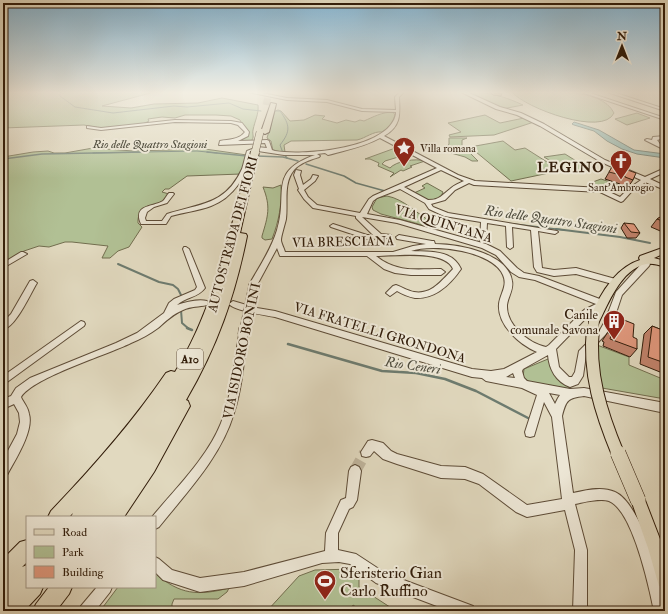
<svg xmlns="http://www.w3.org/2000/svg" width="668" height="614" viewBox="0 0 668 614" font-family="'IM FELL Double Pica',serif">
<rect width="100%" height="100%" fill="#e1d9bf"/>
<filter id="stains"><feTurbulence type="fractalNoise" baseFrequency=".005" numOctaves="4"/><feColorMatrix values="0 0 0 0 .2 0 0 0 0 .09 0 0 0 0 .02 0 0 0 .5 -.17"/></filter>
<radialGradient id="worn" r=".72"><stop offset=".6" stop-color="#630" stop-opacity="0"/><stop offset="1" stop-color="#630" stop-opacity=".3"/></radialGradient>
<g fill="#b1c094" stroke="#726e4f">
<path d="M3,92h151l-52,14 29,2 23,-4 44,-1 24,-5 36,7c1,9 -3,15 -5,25 -1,5 2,7 -2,11l-26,1 16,-2 6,-5 -7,-15 -9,-4 -15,-1h-31l-10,3 -13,-1 -14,2 1,2 -6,3 -43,4 -16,-3 -81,3z"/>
<path d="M470,92c19,0 36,5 53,13l-21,4 -33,-15 3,-1z"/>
<path d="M512,92c30,0 89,-6 102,21 -11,24 -89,-5 -102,-21z"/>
<path d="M278,110l3,1 9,10 14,-1 11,-5 10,1 -3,3 15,4 9,-3 9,2 5,-2 4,1c9,-4 18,-9 29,-9l2,3c-2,8 -7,13 -13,17 -9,-1 -16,6 -25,8l-66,1 -7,4 1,7 -12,-1 -2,-10 -4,-3 8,-27z"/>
<path d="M637,113l13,5 -23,7 -12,-6z"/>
<path d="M485,115l15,8 24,-5 10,4 -40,13 -44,2 -1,-2 12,-3 -13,-9z"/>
<path d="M449,138h18l-5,2v5l16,16h-6l-7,-4 -21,-6 5,-7z"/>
<path d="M503,141l12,9 10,-2 33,21 -10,3 1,1 -38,8 -41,-34z"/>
<path d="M398,147l10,5 -4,1 1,2 -20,6 -3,3 8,4c6,-7 26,-10 35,-7l-15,5 2,1 -9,4 -2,-1 -11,7 4,-4 -16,-7 1,-3 -9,-4h-5z"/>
<path d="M93,148l40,3 72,-2 42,6 -6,19 -54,2 -18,13h-4l-3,3 7,2c-2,2 -4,6 -6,7 -10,6 -26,5 -25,22l4,4 -13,20 -11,4 -8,7h-8l6,-12 -36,-4h-7l-16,5 -10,-1 -15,5 -21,13v-107l30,-5 15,-1 6,2h11z"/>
<path d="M565,154l24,15 -13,4 -4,-2 -3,1 -25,-15z"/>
<path d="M601,179l28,9 -3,3 -25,-1 -11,-7z"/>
<path d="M427,183l16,9 -3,7 -14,1 -12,-7 11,-5 -3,-2z"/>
<path d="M281,185c1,19 -2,36 -9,54l-7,1 -3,-2v-2c6,-20 9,-29 1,-49l10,1z"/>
<path d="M387,196c17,3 30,18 46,27v5l-52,-14 -8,-4 -1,-3 5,-9z"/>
<path d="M597,345l32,12v8l36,15v19l-63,-11 -5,-22z"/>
<path d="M548,359c5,14 12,24 26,31l-43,-7 -8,-6 1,-8z"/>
<path d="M355,569l4,8v10l37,24h-34l-9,-6 -3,6h-83l32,-35 16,-6z"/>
<path d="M155,573c25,22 43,23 74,15l-2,4 -9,7h-44l-2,5v7h-72l18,-24h37z"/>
</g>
<path fill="#94bab3" stroke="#6d7b6f" d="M574,122l25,8 35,20 31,4v4l-28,-4 -15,-5 -15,-8 -13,-10 -20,-6 -2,-1z"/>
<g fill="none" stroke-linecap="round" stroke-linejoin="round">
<g stroke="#6d7b6f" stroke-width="1">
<path d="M60,92v4l15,11 38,6 61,-7 13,1 42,-4 14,6 18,2"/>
<path d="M276,111h4c10,14 11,20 0,34l3,8"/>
<path d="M93,153l104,-2 20,2"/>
</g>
<g stroke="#6d7b6f" stroke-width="1.5">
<path d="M207,152l40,4"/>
<path d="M282,152l5,6"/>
<path d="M257,156l26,1 15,4"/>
<path d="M3,159l39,-5 103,-2"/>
<path d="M306,164l38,12 12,7 29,8"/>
<path d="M506,223l58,7"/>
</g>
<g stroke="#6d7b6f" stroke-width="2">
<path d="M556,229l64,8 30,6"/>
<path d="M118,264l41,18 14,3 5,4 3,6"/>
<path d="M181,310l1,13 7,6"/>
</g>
<g stroke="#6d7b6f" stroke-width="2.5">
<path d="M187,328l5,2"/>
<path d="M288,344l94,27 34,2 29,6 31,12 54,28"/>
</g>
<path stroke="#beb39b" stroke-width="10" stroke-dasharray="10 4.5" stroke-linecap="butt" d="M365,454l1,-2"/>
<path stroke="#beb39b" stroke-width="12" stroke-dasharray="12 6" stroke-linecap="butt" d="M355,471l10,-18"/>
<path stroke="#beb39b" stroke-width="7" stroke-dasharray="7 3.5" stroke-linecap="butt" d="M266,105l3,-13"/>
<g stroke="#5e4c37" stroke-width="2">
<g id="minor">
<path d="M248,92h9l30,6 40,2 35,9 34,1 -1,-13 5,-5h4l-5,5c1,18 2,29 -15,39l74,39 17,6 126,7 19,9 8,-8 13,-9 -40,-18 -61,-36 -23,-11 -21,-6 -35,-17h6l33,15 21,6 23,11 61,36 40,17 20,-9v4l-15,7 15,7v4l-19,-8 -14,9 -9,10 -2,1 -21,-10 -126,-7 -5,-2 -14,7 -10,10 -14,4 2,3 15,6 109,18 1,1 -3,2 -17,-3 4,37 12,2 22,-2 43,12 1,2 -1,2 -3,1 -40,-11 -22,2 -17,-4 -3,-5 -3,-37 -19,-3 1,20 -3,2 -3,-2 -1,-21 -19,-3 -1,18 -3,2h-2l-1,-2 1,-19 -37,-6 -15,-7 -4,-6 -25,-14 -23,9 -4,3 -6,13 33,6 86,24 14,7 17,17 7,5 15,3 66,25 1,2 -2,4 -14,7 -34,35 3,18 10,10h3l3,-5 4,-21 21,-21 5,-9 11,-29 27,-30h6l1,2 -1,2 -27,29 -9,27 -7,12 -20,21 -3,21 -5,8 -8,3c-14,-5 -21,-18 -22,-32l-25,14 -1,2 2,7 3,3 43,8 14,-1 81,15v10l-81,-17c-16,2 -18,4 -22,20l11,77c14,-3 29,-7 42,-1 23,10 47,82 50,107 0,4 0,8 0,12h-11c-5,-24 -21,-100 -45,-110 -10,-3 -24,1 -34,3l12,46v61h-14l2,-61 -10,-40 -38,7 -11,-5 -37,-28 -14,-5 -24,-1 -44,-14 -14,-5 -9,-8 -4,5 -4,1 -4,-1 -1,-4 7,-11 4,-1 11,3 8,8 6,3 44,12 24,1 18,7 44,31 35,-6 -10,-82 -8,-15 -10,34 -4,1 -4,-1 -1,-4 12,-37 -15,-7 -36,-7 -4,-3 -10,-1 -197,-60c-10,-2 -40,-6 -46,-13l4,-3 24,7 18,3 197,58 19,2 13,-2 33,-17c-17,-7 -40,-27 -38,-48 1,-10 9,-18 4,-29 -10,-24 -70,-32 -92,-24 18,1 41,-2 50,18 -11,16 -26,30 -46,29 -6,-1 -13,-4 -18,-7l-7,5 -4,-3 7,-7 3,-1c6,2 12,6 18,7 18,3 28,-12 39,-23 -8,-20 -59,-13 -77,-13 21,17 40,13 65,13l4,3 -4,3h-30l-16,-2 -11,-4 -17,-13h-87l-3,-8 -21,39h-6l-1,-2c10,-18 22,-35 28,-55 12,-37 -10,-58 38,-75h-31l-26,-4 -7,2c-3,22 -18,45 -40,53 -13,5 -27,6 -40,10l-5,8h-25c-9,-20 13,-17 22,-23 2,-2 4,-6 6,-8h4l1,1 -7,9 -13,4 -7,5 -2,6 1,3h16l5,-7c33,-11 58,-8 75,-45 2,-6 3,-12 5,-18l10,-4 10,1 -2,-5 -46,2 1,-4c9,-2 19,-1 25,-9l-7,-7 -7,-2 -56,-1 -74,8 -14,-2v-2l14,2 74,-8 56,1 11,2 7,9 -1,4 -10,5 29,-1 2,1 3,9 3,1c28,5 114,-2 121,-37v-2l-34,-1 -35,-9 -40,-2zM380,138l57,30 -64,28 -4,3 -9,14 -43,-8 -9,-8 -4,-7 11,-9 3,-5 -5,-1 -2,4 -8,6 -3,-10 1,-4 -5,-1 -2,5 5,14 -1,1 6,9 9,9 43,8v2l17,17h-6l-34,-11 -3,2 1,1 36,12 22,-1 2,-1v-2l-10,-1 -19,-17 35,6 85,25 14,7 15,17 8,5 16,3 61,24 -12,6 -35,35 -3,2c-18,-4 -40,-22 -39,-42 1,-8 7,-16 5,-24 -4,-28 -54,-37 -77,-37l-1,-3h-2l-33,-6 -3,2 1,2 29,5 -13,2 -20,6h-108c-1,-4 -4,-9 -4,-12 0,-4 4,-16 5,-21 2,-16 -3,-36 8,-49 6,-7 16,-10 25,-13l1,-1 -3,-2 8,-1 3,2c18,-5 36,-8 52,-17zM441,170l23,11c-4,2 -10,4 -14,8 -8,6 -10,11 -22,11l-24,-13zM513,373l2,5 -9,-1zM549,393l11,2 -2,3 -3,6z"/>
<path d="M581,92h6l78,26v2z"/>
<path d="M607,92h6l52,17v2z"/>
<path d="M665,136v2l-8,2 3,4 5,2v4l-20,-10 2,-1 5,1 1,-3z"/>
<path d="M184,247h2l3,2 16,39c-7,10 -20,9 -28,17 9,-3 21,-6 30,-4l1,2 -1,2c-8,2 -16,1 -24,5 -10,4 -17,11 -25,18 -8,6 -17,11 -27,15 -24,12 -97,34 -110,54 2,5 7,10 8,17 5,17 -14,46 -22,61l-4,2v-17l14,-26 3,-12 -1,-9 -5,-9 -11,5v-10l8,-3 5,-8 14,-10 86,-35 21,-10 27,-20 5,-10 5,-4 21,-9 2,-3 -14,-38z"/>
<path d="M21,252h2l4,2 -24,14v-5z"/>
<path d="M33,280l4,3c-8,13 -20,42 -34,47v-8l8,-8 19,-33z"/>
<path d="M81,321l3,1 1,2 -1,2 -81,59v-9z"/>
<path d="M243,332l3,1 1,2c-3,26 -5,53 -13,78 -13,44 -47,79 -75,114l-4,2v-12h-3c24,-29 55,-59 69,-94 11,-28 13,-59 18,-88l1,-2z"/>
<path d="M355,465l4,2 2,4 -4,29 -4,7 -4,2 -11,24v17l18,4 29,19 88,33 2,5h-25l-74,-28 -26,-19 -11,-2 -17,1 -78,23 -44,6 -37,-12 -8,-8v-15l4,2 13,11 28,8 44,-6 81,-21 1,-18 15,-33 5,-2 3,-27 2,-4z"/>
<path d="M97,587h15l-2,5 -15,19h-16l2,-5z"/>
</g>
</g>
<g stroke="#321d0a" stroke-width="2">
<g id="major">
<path d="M665,247v6l-11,5 11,3v6c-6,-2 -12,-4 -19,-3 -25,5 -38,40 -48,60h-8l-1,-3c9,-23 25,-53 51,-61l-1,-2 1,-2z"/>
<path d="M638,493l5,2 22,57v36l-6,-2 -11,-38 -17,-48 2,-5z"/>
</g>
</g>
<g stroke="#321d0a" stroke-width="2">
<g id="highway">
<path d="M271,103l5,1 -7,28 -4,2 -4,-2z"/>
<path d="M249,172l4,3 -13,58 6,1 1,2c-12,60 -30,111 -61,164l2,1 2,5 -36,66 -30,45h-53l2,-4 -4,4h-21l3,-6c42,-44 81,-88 115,-138l5,-2 4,1c37,-60 52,-129 70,-197z"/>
<path d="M27,540v22l-5,5 5,-2v22h16l-3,7 -16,17h-21v-25l5,-5 -5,2v-24l17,-17z"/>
<path d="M49,587h23l-3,7 -13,17h-23l3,-7z"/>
</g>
</g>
<use href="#minor" fill="#ece6d5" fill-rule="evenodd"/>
<use href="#major" fill="#e1d9bf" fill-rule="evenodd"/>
<use href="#highway" fill="#e1d9bf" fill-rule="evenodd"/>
<g stroke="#5e4c37" stroke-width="9" stroke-linecap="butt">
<path id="minor-bridge-far1" d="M244,329l9,-44"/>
</g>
<g stroke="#5e4c37" stroke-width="11" stroke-linecap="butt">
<path id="minor-bridge" d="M243,335l1,-7"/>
</g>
<g stroke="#321d0a" stroke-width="11" stroke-linecap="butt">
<path id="major-bridge-far2" d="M593,329l1,-8"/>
</g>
<g stroke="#321d0a" stroke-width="14" stroke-linecap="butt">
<path id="major-bridge-far1" d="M593,328c-5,45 8,85 25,126"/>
</g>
<g stroke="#321d0a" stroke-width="16" stroke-linecap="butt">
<path id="major-bridge" d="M618,453l20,47"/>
</g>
<g stroke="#321d0a" stroke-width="8" stroke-linecap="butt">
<path id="highway-bridge-far1" d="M255,153l5,-21"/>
</g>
<g stroke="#321d0a" stroke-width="10" stroke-linecap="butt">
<path id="highway-bridge" d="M249,175l6,-23"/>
</g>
<use href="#minor-bridge-far1" stroke="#ece6d5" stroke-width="8"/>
<use href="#minor-bridge" stroke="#ece6d5" stroke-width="10"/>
<use href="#major-bridge-far2" stroke="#e1d9bf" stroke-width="10"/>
<use href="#major-bridge-far1" stroke="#e1d9bf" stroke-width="12"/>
<use href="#major-bridge" stroke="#e1d9bf" stroke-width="15"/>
<use href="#highway-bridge-far1" stroke="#e1d9bf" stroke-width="7"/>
<use href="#highway-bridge" stroke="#e1d9bf" stroke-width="8"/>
</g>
<g fill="#c2836c" stroke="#321d0a">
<path d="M490,92h10l2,1 -1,3 -8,-1z"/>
<path d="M612,167l21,13 -5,7 -8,-2v-1l-15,-5z"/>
<path d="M665,214v19l-14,-6 6,-8z"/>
<path d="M624,223l16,10 -4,5h-9l-6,-10z"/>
<path d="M619,318l14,19 4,12 -7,8 -27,-11 1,-4 -2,-1 10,-15z"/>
<path d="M652,326l13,5v43l-25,-10 4,-30z"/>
</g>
<g fill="#e1987d" stroke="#321d0a">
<path d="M493,92h7l2,1h-8z"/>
<path d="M612,167l6,2 1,-2 17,6 -3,7 -8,-3v-1l-16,-4z"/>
<path d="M665,214v8l-8,-3z"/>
<path d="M624,223l10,1 6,9 -9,-1z"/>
<path d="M619,318l15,6 -1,13 4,2v10l-27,-10 1,-4 -3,-2z"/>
<path d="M652,326l13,5v32l-17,-6z"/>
</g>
<linearGradient id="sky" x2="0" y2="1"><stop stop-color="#86b6d3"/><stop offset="0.52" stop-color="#f2eee2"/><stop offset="1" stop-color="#f2eee2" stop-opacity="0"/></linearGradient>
<rect width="668" height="178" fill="url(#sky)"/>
<defs>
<g id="sight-pin" transform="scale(1.15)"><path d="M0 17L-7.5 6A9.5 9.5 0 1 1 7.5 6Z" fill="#8f2418" stroke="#ece6d5"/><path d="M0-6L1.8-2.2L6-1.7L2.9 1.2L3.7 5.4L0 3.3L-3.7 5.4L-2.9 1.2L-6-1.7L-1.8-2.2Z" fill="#fff"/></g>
<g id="church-pin" transform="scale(1.15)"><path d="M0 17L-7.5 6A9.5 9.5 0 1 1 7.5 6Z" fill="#8f2418" stroke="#ece6d5"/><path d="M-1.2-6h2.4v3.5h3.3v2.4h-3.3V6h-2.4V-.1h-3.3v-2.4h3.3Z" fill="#fff"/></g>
<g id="building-pin" transform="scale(1.15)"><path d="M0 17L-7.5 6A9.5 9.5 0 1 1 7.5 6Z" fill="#8f2418" stroke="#ece6d5"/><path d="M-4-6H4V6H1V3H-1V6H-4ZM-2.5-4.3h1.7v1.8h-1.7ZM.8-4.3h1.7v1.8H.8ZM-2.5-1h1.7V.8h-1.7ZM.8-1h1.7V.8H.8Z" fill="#fff"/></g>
<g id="stadium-pin" transform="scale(1.15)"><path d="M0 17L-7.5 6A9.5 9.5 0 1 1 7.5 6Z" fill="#8f2418" stroke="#ece6d5"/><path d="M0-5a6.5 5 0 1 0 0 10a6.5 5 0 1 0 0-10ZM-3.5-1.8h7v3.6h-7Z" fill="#fff"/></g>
</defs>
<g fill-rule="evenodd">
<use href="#sight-pin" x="404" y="148"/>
<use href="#church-pin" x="621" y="161"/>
<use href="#building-pin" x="614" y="321"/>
<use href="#stadium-pin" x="325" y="581"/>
</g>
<g text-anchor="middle" stroke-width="4" stroke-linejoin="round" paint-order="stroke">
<g font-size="11" fill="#321d0a" stroke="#ece6d5" text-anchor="start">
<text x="420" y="152">Villa romana</text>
<text x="621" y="191" text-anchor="middle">Sant'Ambrogio</text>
</g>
<g font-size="12" font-style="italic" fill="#4f4c3d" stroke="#ece6d5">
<text x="150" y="148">Rio delle Quattro Stagioni</text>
</g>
<rect fill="#ece6d5" stroke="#6a5947" stroke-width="1" x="177" y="349" width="26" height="20" rx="3"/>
<g font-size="12" font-weight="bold" fill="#321d0a">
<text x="190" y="363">A10</text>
</g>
<g font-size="13" fill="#321d0a" stroke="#ece6d5">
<text transform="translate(444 223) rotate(17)" y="5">VIA QUINTANA</text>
<text transform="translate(232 234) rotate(-75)" y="5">AUTOSTRADA DEI FIORI</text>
<text transform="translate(343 241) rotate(-1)" y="5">VIA BRESCIANA</text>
<text transform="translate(380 332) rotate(17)" y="5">VIA FRATELLI GRONDONA</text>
<text transform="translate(241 351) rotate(-78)" y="5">VIA ISIDORO BONINI</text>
</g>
<g font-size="13" fill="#321d0a" stroke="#ece6d5" text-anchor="end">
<text x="598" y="319">Canile<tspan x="598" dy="15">comunale Savona</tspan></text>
</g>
<g font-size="14" font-weight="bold" letter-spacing="1" fill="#321d0a" stroke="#ece6d5">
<text x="571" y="172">LEGINO</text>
</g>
<g font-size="14" font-style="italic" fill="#4f4c3d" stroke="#ece6d5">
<text transform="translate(551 219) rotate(8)" y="5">Rio delle Quattro Stagioni</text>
<text transform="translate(413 365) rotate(8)" y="5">Rio Ceneri</text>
</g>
<g font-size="16" fill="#321d0a" stroke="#ece6d5" text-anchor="start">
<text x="340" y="578">Sferisterio Gian<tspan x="340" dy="18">Carlo Ruffino</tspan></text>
</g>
</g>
<rect width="668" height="614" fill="none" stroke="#e1d9bf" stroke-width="16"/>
<rect x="4" y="4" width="660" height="606" fill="none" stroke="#321d0a" stroke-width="2"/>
<rect x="8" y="8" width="652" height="598" fill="none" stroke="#321d0a"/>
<rect x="26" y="516" width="130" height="72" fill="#ece6d5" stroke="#a29684"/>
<rect x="34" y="529" width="20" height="6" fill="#e1d9bf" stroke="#a29684"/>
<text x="62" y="536" font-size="12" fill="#321d0a">Road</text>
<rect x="34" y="546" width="20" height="12" fill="#b1c094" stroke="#a29684"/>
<text x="62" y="556" font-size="12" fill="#321d0a">Park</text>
<rect x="34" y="566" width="20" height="12" fill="#e1987d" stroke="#a29684"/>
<text x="62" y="576" font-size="12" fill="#321d0a">Building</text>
<g transform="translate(622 46)" stroke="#ece6d5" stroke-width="3" paint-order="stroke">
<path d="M0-3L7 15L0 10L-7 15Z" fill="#321d0a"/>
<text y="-6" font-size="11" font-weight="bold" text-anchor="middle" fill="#321d0a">N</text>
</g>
<rect width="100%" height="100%" filter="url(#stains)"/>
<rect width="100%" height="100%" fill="url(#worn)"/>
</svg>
